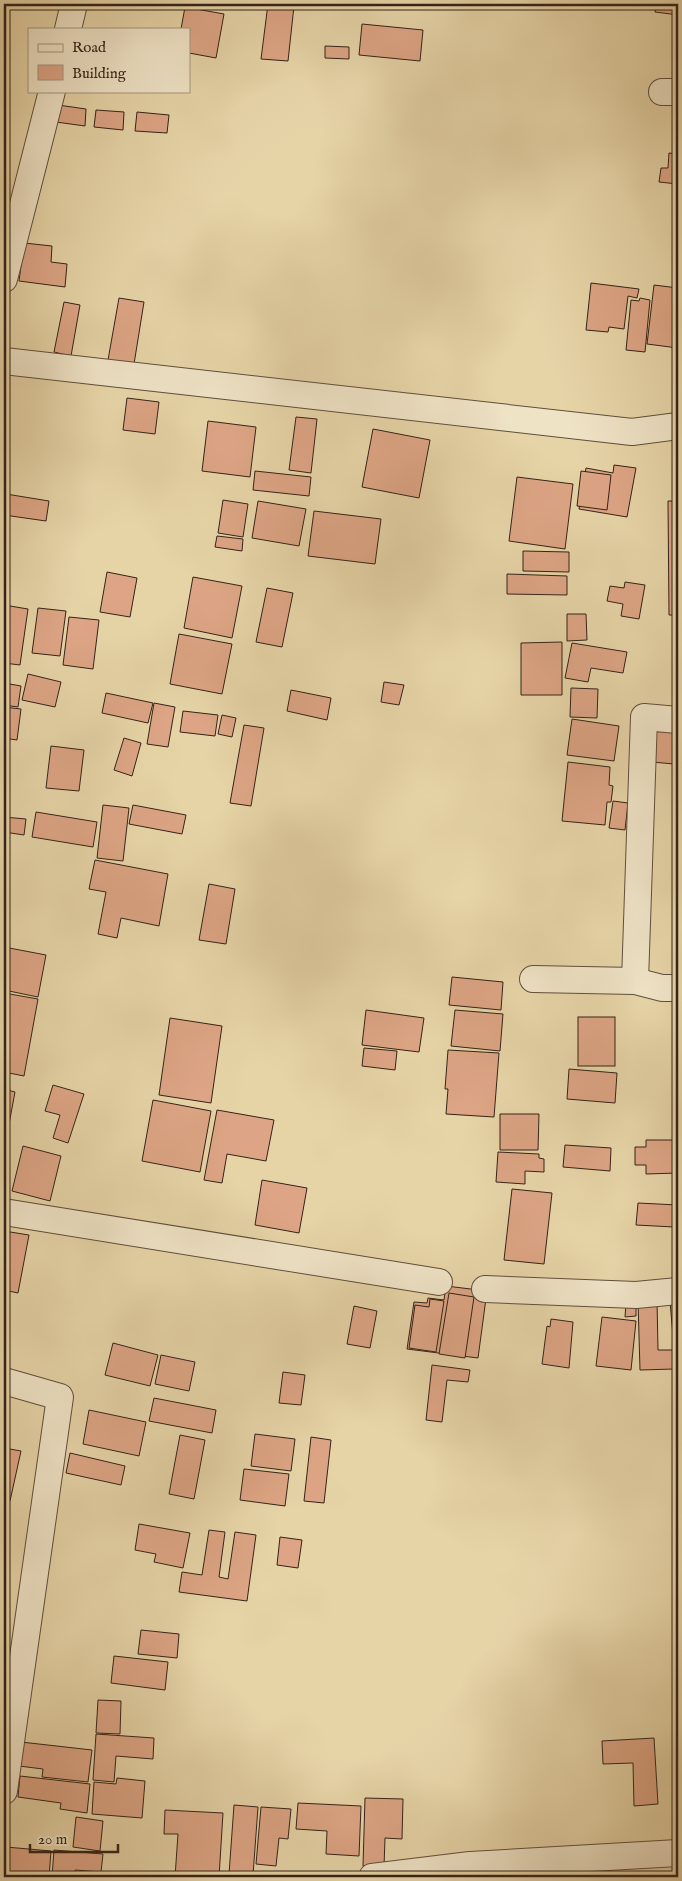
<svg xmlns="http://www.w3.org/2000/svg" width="682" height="1881" viewBox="0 0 682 1881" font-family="'IM FELL English',serif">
<rect width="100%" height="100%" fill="#e6d4a7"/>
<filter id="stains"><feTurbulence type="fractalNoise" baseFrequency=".004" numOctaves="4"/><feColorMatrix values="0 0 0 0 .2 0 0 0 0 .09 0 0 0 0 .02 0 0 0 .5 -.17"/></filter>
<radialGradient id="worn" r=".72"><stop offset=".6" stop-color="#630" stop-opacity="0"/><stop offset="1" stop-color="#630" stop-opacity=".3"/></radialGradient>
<g fill="#dda585" stroke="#342317">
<path d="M12,4h33l-1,4z"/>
<path d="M268,4l26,2 -6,55 -27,-2z"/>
<path d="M656,4h22v11l-23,-3z"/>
<path d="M185,7l39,7 -8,44 -27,-5v-24h-8z"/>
<path d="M362,24l61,6 -3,31 -61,-6z"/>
<path d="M325,46l24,1v12l-24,-1z"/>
<path d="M58,105l28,4 -1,17 -29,-4z"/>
<path d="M96,110l28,2 -1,18 -29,-3z"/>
<path d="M137,112l32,3 -2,18 -32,-2z"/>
<path d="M678,140v44l-19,-2 2,-14h7l1,-15 8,1z"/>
<path d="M24,243l28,3 -1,16 16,2 -2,23 -46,-6z"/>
<path d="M591,283l48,6 -2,9 -9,-2 -4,33 -15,-2 -1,5 -22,-2z"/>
<path d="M654,285l24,3v60l-31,-4z"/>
<path d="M119,298l25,4 -10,62 -26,-4z"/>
<path d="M640,298l10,2 -5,52 -19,-2 5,-50 8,1z"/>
<path d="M64,302l16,3 -9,51 -17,-4z"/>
<path d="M127,398l32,4 -4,32 -32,-4z"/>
<path d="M296,417l21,2 -6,54 -22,-3z"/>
<path d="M208,421l48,6 -6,50 -48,-6z"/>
<path d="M373,429l57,11 -11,58 -57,-11z"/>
<path d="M614,465l22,3 -9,49 -48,-8 7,-41 27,5z"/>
<path d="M255,471l56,6 -2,19 -56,-6z"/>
<path d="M581,471l30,4 -4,35 -30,-4z"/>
<path d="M517,477l56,7 -8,65 -56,-8z"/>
<path d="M6,494l43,7 -3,20 -42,-6z"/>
<path d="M223,500l25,4 -5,33 -25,-4z"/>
<path d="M258,501l48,8 -7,37 -47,-8z"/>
<path d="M668,501h10v114h-9z"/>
<path d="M314,511l67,8 -6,45 -67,-8z"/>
<path d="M217,536l26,3 -1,12 -27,-4z"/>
<path d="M523,551l46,1v20l-46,-1z"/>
<path d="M107,572l30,6 -7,39 -30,-5z"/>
<path d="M507,574l60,2v19l-60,-1z"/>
<path d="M193,577l49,9 -10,52 -48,-10z"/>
<path d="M625,582l20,3 -6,34 -18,-3 2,-12 -16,-3 3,-15 14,2z"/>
<path d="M267,588l26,5 -11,54 -26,-5z"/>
<path d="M4,605l24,4 -8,56 -16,-2z"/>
<path d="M38,608l28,3 -6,45 -28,-3z"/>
<path d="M567,614h19l1,26 -20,1z"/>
<path d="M69,617l30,3 -6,49 -30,-4z"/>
<path d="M179,634l53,10 -10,50 -52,-10z"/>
<path d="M562,642v53h-41v-52z"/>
<path d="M572,643l55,9 -4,21 -32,-5 -3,14 -23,-4z"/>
<path d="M28,674l33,8 -6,25 -33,-7z"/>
<path d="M384,682l20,3 -5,20 -18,-3z"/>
<path d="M4,683l17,3 -3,21 -14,-2z"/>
<path d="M571,688l27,1 -1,29 -27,-1z"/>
<path d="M291,690l40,8 -4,22 -40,-9z"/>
<path d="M106,693l47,10 -5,20 -46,-10z"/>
<path d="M154,703l21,4 -7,40 -21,-3z"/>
<path d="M4,707l17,2 -4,31 -13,-2z"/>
<path d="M183,711l35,4 -3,21 -35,-4z"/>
<path d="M222,715l14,3 -4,19 -14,-3z"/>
<path d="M572,719l47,7 -5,35 -47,-6z"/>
<path d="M244,725l20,3 -13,78 -21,-3z"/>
<path d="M656,728l22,2 -4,34 -22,-2z"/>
<path d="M124,738l17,5 -9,33 -18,-6z"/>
<path d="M51,746l33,4 -5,41 -33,-3z"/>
<path d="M568,762l42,5 -1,18 4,1 -2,16h-4l-2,23 -43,-4z"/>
<path d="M613,801l15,2 -3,27 -16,-2z"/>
<path d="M103,805l26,3 -6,53 -26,-3z"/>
<path d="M133,805l53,10 -4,19 -53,-10z"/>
<path d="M36,812l61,10 -4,25 -61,-10z"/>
<path d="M4,817l22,2 -2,16 -20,-3z"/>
<path d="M95,860l73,14 -9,52 -38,-8 -4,20 -19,-4 8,-42 -17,-3z"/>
<path d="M209,884l26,5 -9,55 -27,-4z"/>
<path d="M4,947l42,8 -8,42 -34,-7z"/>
<path d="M452,977l51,5 -2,28 -52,-5z"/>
<path d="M4,993l34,6 -14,77 -20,-4z"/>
<path d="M366,1010l58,8 -5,34 -57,-7z"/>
<path d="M455,1010l48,4 -3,37 -49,-5z"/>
<rect x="578" y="1017" width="37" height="49"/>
<path d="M170,1018l52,8 -11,77 -52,-8z"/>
<path d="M364,1048l33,3 -2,19 -33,-4z"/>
<path d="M448,1050l51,3 -5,64 -48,-3 2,-25h-3z"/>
<path d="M569,1069l48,4 -2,30 -48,-4z"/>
<path d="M53,1085l31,9 -16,49 -15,-5 7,-23 -15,-4z"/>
<path d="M4,1089l11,3 -8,43h-3z"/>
<path d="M153,1100l58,11 -11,61 -58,-11z"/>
<path d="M217,1110l57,10 -8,41 -39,-7 -5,29 -18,-3z"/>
<path d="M500,1114h39l-1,36h-38z"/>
<path d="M646,1140h32v33l-32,1v-9h-11v-18h11z"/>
<path d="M565,1145l46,3 -1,23 -47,-4z"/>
<path d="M23,1146l38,10 -11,45 -38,-10z"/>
<path d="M498,1152l41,2v4l5,1v13l-19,-1v13l-29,-2z"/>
<path d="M262,1180l45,8 -8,45 -44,-8z"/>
<path d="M512,1189l40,4 -8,71 -40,-4z"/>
<path d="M638,1203l40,2v34l-5,-1 1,-11 -38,-2z"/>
<path d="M4,1231l25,4 -11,58 -14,-3z"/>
<path d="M446,1286l41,5 -9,67 -71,-9 7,-47 13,1 1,-5 16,2z"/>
<path d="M449,1293l25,4 -9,61 -26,-4z"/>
<path d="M430,1299l14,2 -8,51 -27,-4 6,-43 14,2z"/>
<path d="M657,1300l1,50h15l1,19 -34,1 -2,-69z"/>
<path d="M670,1301h8v70h-2z"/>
<path d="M626,1303l10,1v12l-11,1z"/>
<path d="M354,1306l23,5 -7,37 -23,-4z"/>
<path d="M602,1317l34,4 -5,49 -35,-4z"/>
<path d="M551,1319l22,3 -4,46 -27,-4 5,-38 3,1z"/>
<path d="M113,1343l45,12 -8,31 -45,-11z"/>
<path d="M161,1355l34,7 -6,29 -34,-7z"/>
<path d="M432,1365l38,5 -2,12 -21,-2 -5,42 -16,-2z"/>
<path d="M283,1372l22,3 -4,30 -22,-2z"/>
<path d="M154,1398l62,12 -4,23 -63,-12z"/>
<path d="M89,1410l57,12 -7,34 -56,-12z"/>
<path d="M255,1434l40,5 -4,32 -40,-5z"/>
<path d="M180,1435l25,5 -11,59 -25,-5z"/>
<path d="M311,1437l20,3 -7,63 -20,-2z"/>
<path d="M4,1448l17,3 -11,50 -6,-2z"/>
<path d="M70,1453l55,13 -4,19 -55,-12z"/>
<path d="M244,1469l45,5 -4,32 -45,-6z"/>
<path d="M139,1524l51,9 -7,35 -29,-6 2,-8 -21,-4z"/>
<path d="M209,1530l16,2 -6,45 9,2 7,-47 21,3 -9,66 -68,-9 3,-20 20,3z"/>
<path d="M280,1537l22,3 -4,28 -21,-3z"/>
<path d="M141,1630l38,4 -2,24 -39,-4z"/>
<path d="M114,1656l54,6 -3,28 -54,-7z"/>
<path d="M98,1700l23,1 -1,33 -24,-1z"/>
<path d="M96,1734l58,4 -1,21 -37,-3 -2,26 -21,-2z"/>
<path d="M654,1738l4,66 -24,2 -1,-43 -30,1 -1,-23z"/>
<path d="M21,1742l71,8 -4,32 -46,-5 1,-8 -24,-3z"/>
<path d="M20,1776l70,8 -3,29 -27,-4 1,-6 -43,-6z"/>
<path d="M117,1778l28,3 -3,37 -50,-4 2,-32 22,2z"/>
<path d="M365,1798l38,1 -1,40 -17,-1 -1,29 -21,-1z"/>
<path d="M298,1803l63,3 -2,50 -33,-2 1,-23 -31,-2z"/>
<path d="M234,1805l24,2 -5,68 -24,-1z"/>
<path d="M261,1807l30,2 -3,30 -9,-1 -3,28 -20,-2z"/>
<path d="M165,1810l58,3 -4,64h-44l3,-43h-14z"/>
<path d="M76,1817l27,4 -3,30 -27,-4z"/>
<path d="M6,1847l45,4 -2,26 -22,-2v2h-23z"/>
<path d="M54,1850l49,4 -2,18 -26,-2 -1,6 19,1h-41z"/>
</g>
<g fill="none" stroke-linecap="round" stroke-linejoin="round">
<g stroke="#604f3b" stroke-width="28">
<g id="street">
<path d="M68,29l6,-25"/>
<path d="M662,92h16"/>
<path d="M4,279l48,-188"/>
<path d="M4,361l628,71 46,-6"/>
<path d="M533,979l102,2 27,7h16"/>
<path d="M635,981l9,-264 34,3"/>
<path d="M4,1212l435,70"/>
<path d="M485,1289l151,6 42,-4"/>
<path d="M4,1381l56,16 -56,394"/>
<path d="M372,1877l98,-12 208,-12"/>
</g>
</g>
<use href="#street" stroke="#efe3c6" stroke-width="26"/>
</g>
<rect width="682" height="1881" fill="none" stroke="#e6d4a7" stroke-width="20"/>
<rect x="5" y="5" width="672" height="1871" fill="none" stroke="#342317" stroke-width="2.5"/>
<rect x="10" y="10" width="662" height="1861" fill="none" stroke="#342317"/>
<rect x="28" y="28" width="162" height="65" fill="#efe3c6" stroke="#a49680"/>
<rect x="38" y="44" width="25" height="8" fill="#efe3c6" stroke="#a49680"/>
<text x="72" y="52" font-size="15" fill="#342317">Road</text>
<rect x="38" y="65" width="25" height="15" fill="#dda585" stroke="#a49680"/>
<text x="72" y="78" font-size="15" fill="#342317">Building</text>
<path d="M30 1844v8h88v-8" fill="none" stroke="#342317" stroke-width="2.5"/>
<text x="38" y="1844" font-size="15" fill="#342317" stroke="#efe3c6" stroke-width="4" paint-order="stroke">20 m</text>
<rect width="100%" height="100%" filter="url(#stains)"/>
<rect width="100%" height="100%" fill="url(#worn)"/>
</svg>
